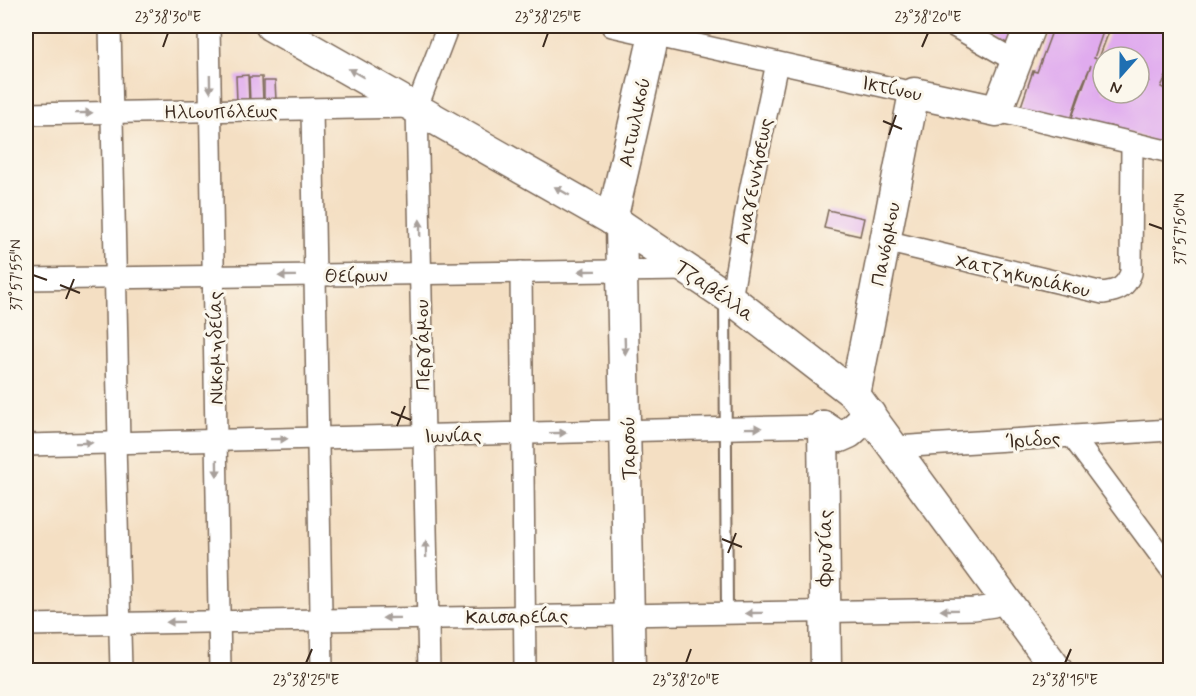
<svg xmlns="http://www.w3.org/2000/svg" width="1196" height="696" viewBox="0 0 1196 696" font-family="Mynerve,sans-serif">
<rect width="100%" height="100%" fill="#fbf7ec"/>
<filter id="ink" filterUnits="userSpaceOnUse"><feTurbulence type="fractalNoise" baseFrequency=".0167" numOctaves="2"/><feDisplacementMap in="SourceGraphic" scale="12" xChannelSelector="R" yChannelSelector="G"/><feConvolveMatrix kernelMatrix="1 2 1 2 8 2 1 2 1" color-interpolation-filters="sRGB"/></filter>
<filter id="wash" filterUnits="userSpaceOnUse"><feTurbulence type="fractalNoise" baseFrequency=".008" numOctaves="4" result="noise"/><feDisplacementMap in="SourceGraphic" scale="24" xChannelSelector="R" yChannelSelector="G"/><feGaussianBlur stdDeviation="1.35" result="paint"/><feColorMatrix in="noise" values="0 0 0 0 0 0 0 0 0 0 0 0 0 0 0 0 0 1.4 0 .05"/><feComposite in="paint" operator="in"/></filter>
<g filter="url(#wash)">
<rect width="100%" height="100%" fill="#f4dfc3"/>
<g id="blocks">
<g fill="#e0abee">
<path d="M965,26h61l-11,26z"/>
<path d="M1054,26h51l-11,32 9,3v32h36v-17l11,5 -11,-7v-17l-40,1 12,-32h59v42l-9,19 6,3 3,-9v66l-60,-21 -1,3 -38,-9 20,-55 -10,23 -7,21 -4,15 -50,-15 13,-38 4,1z"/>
<path d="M248,75l1,27h-12l-1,-26z"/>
<path d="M249,77h13l1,24 -13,1z"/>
<path d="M264,81h11l1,19 -12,1z"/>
<path d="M828,210l36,8 -4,18 -36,-8z"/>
</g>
</g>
</g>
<g filter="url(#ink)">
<use href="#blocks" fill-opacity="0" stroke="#7c6958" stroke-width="1.5"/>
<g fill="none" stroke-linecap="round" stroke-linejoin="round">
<g stroke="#7c6958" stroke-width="14">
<path id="lane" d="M725,301l2,312"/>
</g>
<g stroke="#7c6958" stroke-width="24">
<g id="street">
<path d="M110,26l9,417"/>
<path d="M209,26l11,644"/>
<path d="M612,26l302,67"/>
<path d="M954,26l63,36"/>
<path d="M312,109l10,561"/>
<path d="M997,111l173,41"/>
<path d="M26,114l385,-7"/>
<path d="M885,241l218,52c15,-2 22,-5 28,-20l1,-129"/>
<path d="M521,272l4,398"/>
<path d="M26,279l661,-9"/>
<path d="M731,299l17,-98 29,-138"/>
<path d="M1072,436l98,132"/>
<path d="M115,443l6,227"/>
<path d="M26,445l797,-19"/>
<path d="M895,447l275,-17"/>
<path d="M26,625l948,-16 20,-3 11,-7"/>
<path d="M429,670l-12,-563 31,-81"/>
</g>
</g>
<g stroke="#7c6958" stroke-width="33">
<g id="secondary">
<path d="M271,26l350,199 110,74 124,96 202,275"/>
<path d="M612,220l44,-194"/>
<path d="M621,225l9,445"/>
<path d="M855,395l59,-302 83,18 33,-85"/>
<path d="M823,426l3,244"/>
<path d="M823,426l17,11 9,-4 21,-19"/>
</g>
</g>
<use href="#lane" stroke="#fff" stroke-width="10"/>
<use href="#street" stroke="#fff" stroke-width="21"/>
<use href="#secondary" stroke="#fff" stroke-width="30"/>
</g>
<defs><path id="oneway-solid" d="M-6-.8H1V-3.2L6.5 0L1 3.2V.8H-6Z" transform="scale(1.5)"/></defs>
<g fill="#a79f9a">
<use href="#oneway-solid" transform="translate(356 73) rotate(-151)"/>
<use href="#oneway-solid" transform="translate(210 84) rotate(89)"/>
<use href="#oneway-solid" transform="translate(84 113) rotate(-1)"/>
<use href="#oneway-solid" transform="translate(562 191) rotate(-150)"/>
<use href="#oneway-solid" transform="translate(420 228) rotate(-91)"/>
<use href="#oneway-solid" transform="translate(587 271) rotate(179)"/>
<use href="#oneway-solid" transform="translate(287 276) rotate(179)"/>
<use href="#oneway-solid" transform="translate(625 346) rotate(88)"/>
<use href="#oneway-solid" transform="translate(753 428) rotate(-1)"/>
<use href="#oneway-solid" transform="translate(558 433) rotate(-1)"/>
<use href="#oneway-solid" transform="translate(279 439) rotate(-1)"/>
<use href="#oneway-solid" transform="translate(84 443) rotate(-1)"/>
<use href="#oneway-solid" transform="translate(217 468) rotate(89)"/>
<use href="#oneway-solid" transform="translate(426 549) rotate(-91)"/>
<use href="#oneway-solid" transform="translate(949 610) rotate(179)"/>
<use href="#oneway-solid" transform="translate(754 613) rotate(179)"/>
<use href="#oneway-solid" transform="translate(391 618) rotate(179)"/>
<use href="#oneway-solid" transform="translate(175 622) rotate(179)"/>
</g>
</g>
<path fill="none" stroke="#3b2a1e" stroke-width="2" d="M163,47l5,-14M543,47l5,-14M922,47l6,-14M883,121l19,8M889,135l7,-20M1149,224l14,5M33,275l14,5M60,285l20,8M66,299l8,-20M391,412l20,8M397,426l8,-20M722,539l20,8M728,553l8,-20M306,663l6,-14M686,663l5,-14M1065,663l6,-14"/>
<g text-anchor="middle" stroke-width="6" stroke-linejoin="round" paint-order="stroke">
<g font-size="20" fill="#3b2a1e" stroke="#fbf7ec">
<text transform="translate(892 88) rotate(12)" y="7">Ικτίνου</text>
<text transform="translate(221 111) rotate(-1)" y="7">Ηλιουπόλεως</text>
<text transform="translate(634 122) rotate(-78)" y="7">Αιτωλικού</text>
<text transform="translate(753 181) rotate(-79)" y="7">Αναγεννήσεως</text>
<text transform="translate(885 244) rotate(-79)" y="7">Πανόρμου</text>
<text transform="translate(356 275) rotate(-1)" y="7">Θείρων</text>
<text transform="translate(1023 275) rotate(13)" y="7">Χατζηκυριάκου</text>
<text transform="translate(715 290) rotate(35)" y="7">Τζαβέλλα</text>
<text transform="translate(422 345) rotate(-91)" y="7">Περγάμου</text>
<text transform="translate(215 348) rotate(-91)" y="7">Νικομηδείας</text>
<text transform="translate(453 435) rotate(-1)" y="7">Ιωνίας</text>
<text transform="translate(1033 439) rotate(-3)" y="7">Ίριδος</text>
<text transform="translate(628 448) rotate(-91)" y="7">Ταρσού</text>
<text transform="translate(824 548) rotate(-90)" y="7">Φρυγίας</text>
<text transform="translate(517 616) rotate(-1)" y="7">Καισαρείας</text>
</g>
</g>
<rect width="1196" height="696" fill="none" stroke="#fbf7ec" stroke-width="66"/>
<g transform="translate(1121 75) rotate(201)"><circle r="28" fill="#fbf7ec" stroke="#aea59a" stroke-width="1.5"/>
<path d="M0-4.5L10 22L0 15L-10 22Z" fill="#1f6fb2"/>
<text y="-9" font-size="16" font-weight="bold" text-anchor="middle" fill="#3b2a1e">N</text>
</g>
<rect x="33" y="33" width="1130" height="630" fill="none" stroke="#3b2a1e" stroke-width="2"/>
<g font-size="15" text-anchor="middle" fill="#3b2a1e">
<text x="168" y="22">23°38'30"E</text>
<text x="548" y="22">23°38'25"E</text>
<text x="928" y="22">23°38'20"E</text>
<text transform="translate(1180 229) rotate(-90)" y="5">37°57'50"N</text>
<text transform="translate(16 275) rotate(-90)" y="5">37°57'55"N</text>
<text x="306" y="685">23°38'25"E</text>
<text x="686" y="685">23°38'20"E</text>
<text x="1065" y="685">23°38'15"E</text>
</g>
</svg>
